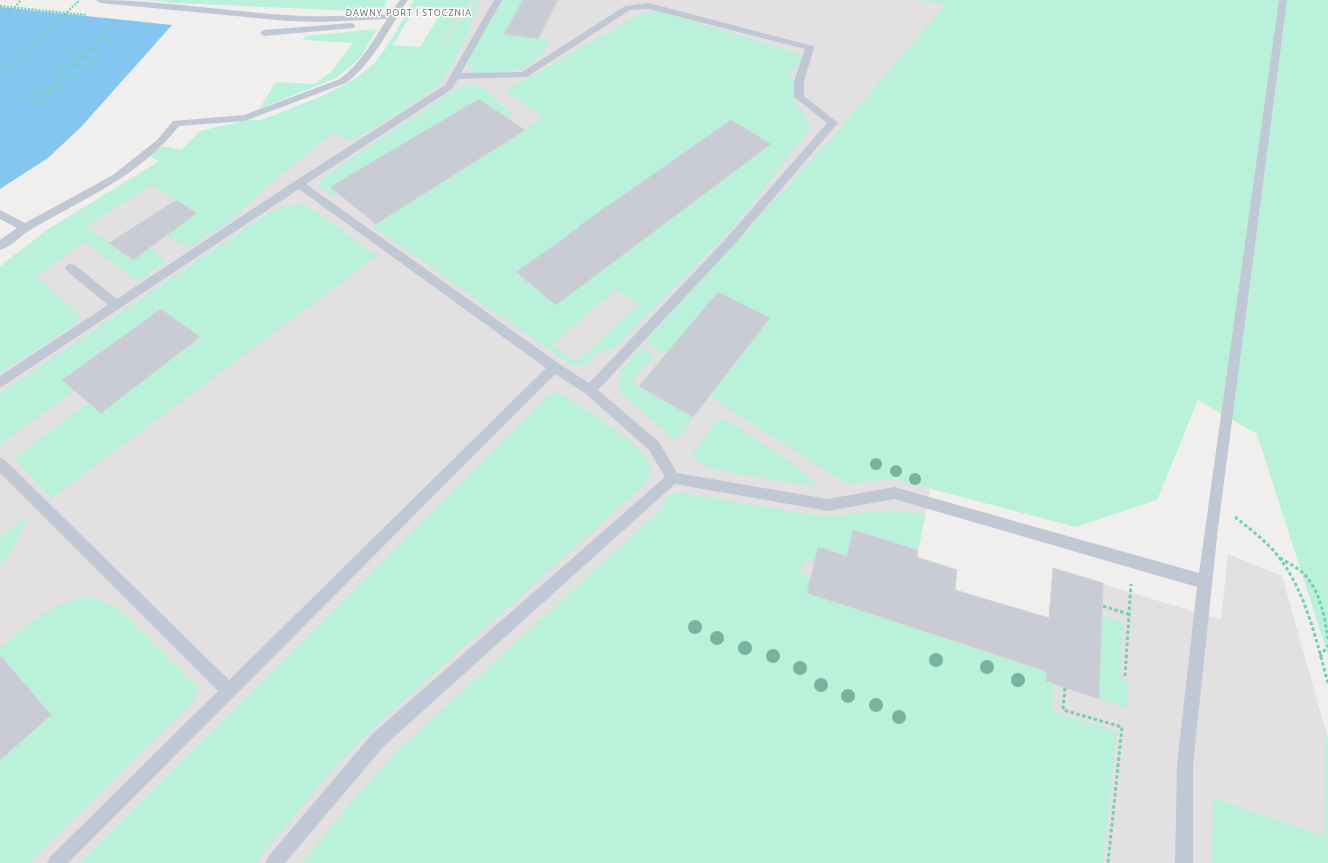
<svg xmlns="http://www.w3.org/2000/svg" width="1328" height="863" viewBox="0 0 1328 863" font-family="Ubuntu,sans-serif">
<rect width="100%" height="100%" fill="#f1efee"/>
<path fill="#e2e0e0" d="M473,0h518l-57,470 -17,87 40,13 -2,20 94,28 8,-48 164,50 7,-66 54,22 46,163v124h-1328v-577l50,-58 371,-161z"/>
<g fill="#baf1da" fill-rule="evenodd">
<path d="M146,0h241l-5,12 -208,-9z"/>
<path d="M414,0h59l-44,58 49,-58h2l-12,34 -23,43 -8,9 -35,25 -51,30 -18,-8 -54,43 -50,46 -41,26 -22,-12 30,-23 -44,-28 -66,41 47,34 19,-13 13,16 -28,18 -52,-39 -49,34 45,40 -10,11 -71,46v-107l50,-38 109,-67 -9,-5 12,-10 19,4 19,-19 48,-11h13c35,-14 89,-31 114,-58 14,-15 28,-44 39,-62zM416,6l27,3 -23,38 -27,-2z"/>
<path d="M503,0h20l-19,34 48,6 -11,12 4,1c-6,4 -13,10 -19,13 -15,7 -34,7 -50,7l-10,-10z"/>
<path d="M917,0h411v655l-71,-221 -59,-34 -41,100 -81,27 -183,-48 -46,5 -138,-88 -42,-42 -22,-12 190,-208 111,-130z"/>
<path d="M659,11l141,43 3,4 -14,17 4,2 1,24 11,14 5,14 -80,102 -115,117 -17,4 -14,13h-13l-199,-139 153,-96 18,-13 -38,-26 137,-78zM616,289l24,15 -64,58 -24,-17z"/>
<path d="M377,29l-17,29 -24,20 -77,31 17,-27 38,2 17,-12 22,-29 -50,-3 3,-4z"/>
<path d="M472,85l13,4 27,25 -5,4 -28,-19 -138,97h-7l-15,-9 3,-9 131,-87z"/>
<path d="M305,204l72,52 -325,242 -38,-39 75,-57 12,10 99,-75 -12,-8 1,-1 -29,-19 -98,71 13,10 -75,55v-52l270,-181 18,-6z"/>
<path d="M641,348l13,7 -22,27 61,35 -13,20 -7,2 -55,-49 2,-18z"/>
<path d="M558,392c20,13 86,52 91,72 3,8 0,13 -4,20l-275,247 -35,36 -69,82 -10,14h-176l463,-462 2,-5z"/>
<path d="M726,419l68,46 27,22 -95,-15 -16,-4 -19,-12 25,-35z"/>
<path d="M684,493l136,23h11l61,-6 33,4 -7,36 -65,-20 -6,26 -29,-8 -4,15 -10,-3 -4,13 11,4 -4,16 239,78v10l7,2 -1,28 65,21 -14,131h-801l46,-57 49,-55 268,-245 -5,-5 12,-7z"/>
<path d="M26,517l2,2 -17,33 -11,12v-27z"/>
<path d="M87,598l10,1 20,8 81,81 -3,12 -166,163h-29v-103l51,-45 -51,-60v-7c26,-21 51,-47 87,-50z"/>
<path d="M1102,615l21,7 -3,56 9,4 -2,26 -28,-9z"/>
<path d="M1326,733l2,6v124h-117l3,-65 111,39z"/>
</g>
<path fill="#85c6f1" d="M0,7l172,18 -91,102 -33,31 -48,31z"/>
<g fill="#caccd5" stroke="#d2d3db">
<path d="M523,0h35l-20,39 -34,-5z"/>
<path d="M479,99l46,31 -149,94 -46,-37z"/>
<path d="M731,120l40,24 -215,161 -40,-33 64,-45 -1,-1z"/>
<path d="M176,200l21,13 -64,47 -24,-17z"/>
<path d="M718,292l52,26 -77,99 -54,-31z"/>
<path d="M161,309l39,28 -99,76 -39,-33z"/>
<path d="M853,530l65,20 -1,7 40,13 -2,20 94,28 4,-50 50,15 -4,116 -53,-18v-10l-239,-78 11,-46 29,9z"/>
<path d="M0,655l51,60 -51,45z"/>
</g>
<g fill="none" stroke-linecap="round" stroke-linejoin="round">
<g stroke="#71d1b4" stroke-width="2" stroke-dasharray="2 1.5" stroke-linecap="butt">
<path d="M0,6l87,9"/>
<path d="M0,18l15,-11 6,-7"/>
<path d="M0,24l3,1"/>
<path d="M98,40l13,1"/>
<path d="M90,49l13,1"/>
<path d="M68,55l14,1"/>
<path d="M82,57l17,2"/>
<path d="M59,64l33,4"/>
<path d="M0,74l80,-74"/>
<path d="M50,74l29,3"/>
<path d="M55,86l14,1"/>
<path d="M30,89l19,1"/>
<path d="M21,98l18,3"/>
<path d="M39,102l15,1"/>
<path d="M37,104l79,-83"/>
</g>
<g stroke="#71d1b4" stroke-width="3" stroke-dasharray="3.5 2.5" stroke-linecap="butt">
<path d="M1235,517c15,12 31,24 43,39 28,36 38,84 50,127"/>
<path d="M1280,558c8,5 17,9 24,16 16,17 21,43 24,65"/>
<path d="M1103,606l25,8"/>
<path d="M1320,657l8,-12"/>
<path d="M1125,676l6,-92"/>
<path d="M1065,688l-2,22 59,17 -14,136"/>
</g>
<g fill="#c1c8d5" fill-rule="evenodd">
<path d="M96,0c64,0 127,11 191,15 34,3 69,0 103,-1l10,-14h8c-19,28 -34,62 -62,83l-101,38 -66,5c-40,51 -95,72 -149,104 -10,6 -19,17 -30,20v-10l17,-12 -17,-9v-9l25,13 88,-48 44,-35 16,-19 71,-6 96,-36c21,-16 33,-38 47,-60l-65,3 -35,-1 -187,-18z"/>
<path d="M494,0h8l-41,73 61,-1 103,-66 24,-3 164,43 1,2 -10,33v15l34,27 -107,125 -133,142 61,52 18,31 151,26 66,-12 305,86 80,-573h8l-69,528 -25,237v98h-18l2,-98 20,-178 -303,-88 -66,12 -153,-27 -291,262 -99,117h-20l3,-6 104,-123 293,-257 -16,-27 -63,-56 -31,-20 -487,489h-21l3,-6 168,-166 -218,-218v-15l5,2 224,220 317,-312 -247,-179 -299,199v-12l108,-71 -41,-34 -2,-3 2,-3 4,-1 4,1 42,34 178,-118 150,-96zM649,9l156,40 -11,32v16l33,26 -104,119 -134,141 -31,-20 -252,-179 146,-95 6,-10 69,-2 103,-67z"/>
<path d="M351,23l3,1 1,2 -1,2 -90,8 -4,-3 4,-3z"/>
</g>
</g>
<g fill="#76b4a0">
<circle cx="876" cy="464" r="6"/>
<circle cx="896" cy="471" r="6"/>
<circle cx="915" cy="479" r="6"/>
<circle cx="695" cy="627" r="7"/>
<circle cx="717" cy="638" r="7"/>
<circle cx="745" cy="648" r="7"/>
<circle cx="773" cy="656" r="7"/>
<circle cx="936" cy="660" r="7"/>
<circle cx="987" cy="667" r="7"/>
<circle cx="800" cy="668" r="7"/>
<circle cx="1018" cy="680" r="7"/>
<circle cx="821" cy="685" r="7"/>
<circle cx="848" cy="696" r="7"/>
<circle cx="876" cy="705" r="7"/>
<circle cx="899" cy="717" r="7"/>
</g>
<g text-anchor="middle" stroke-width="3" stroke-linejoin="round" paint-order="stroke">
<g font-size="9" letter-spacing="1" fill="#5b5d64" stroke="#fff">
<text x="409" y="16">DAWNY PORT I STOCZNIA</text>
</g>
</g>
</svg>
